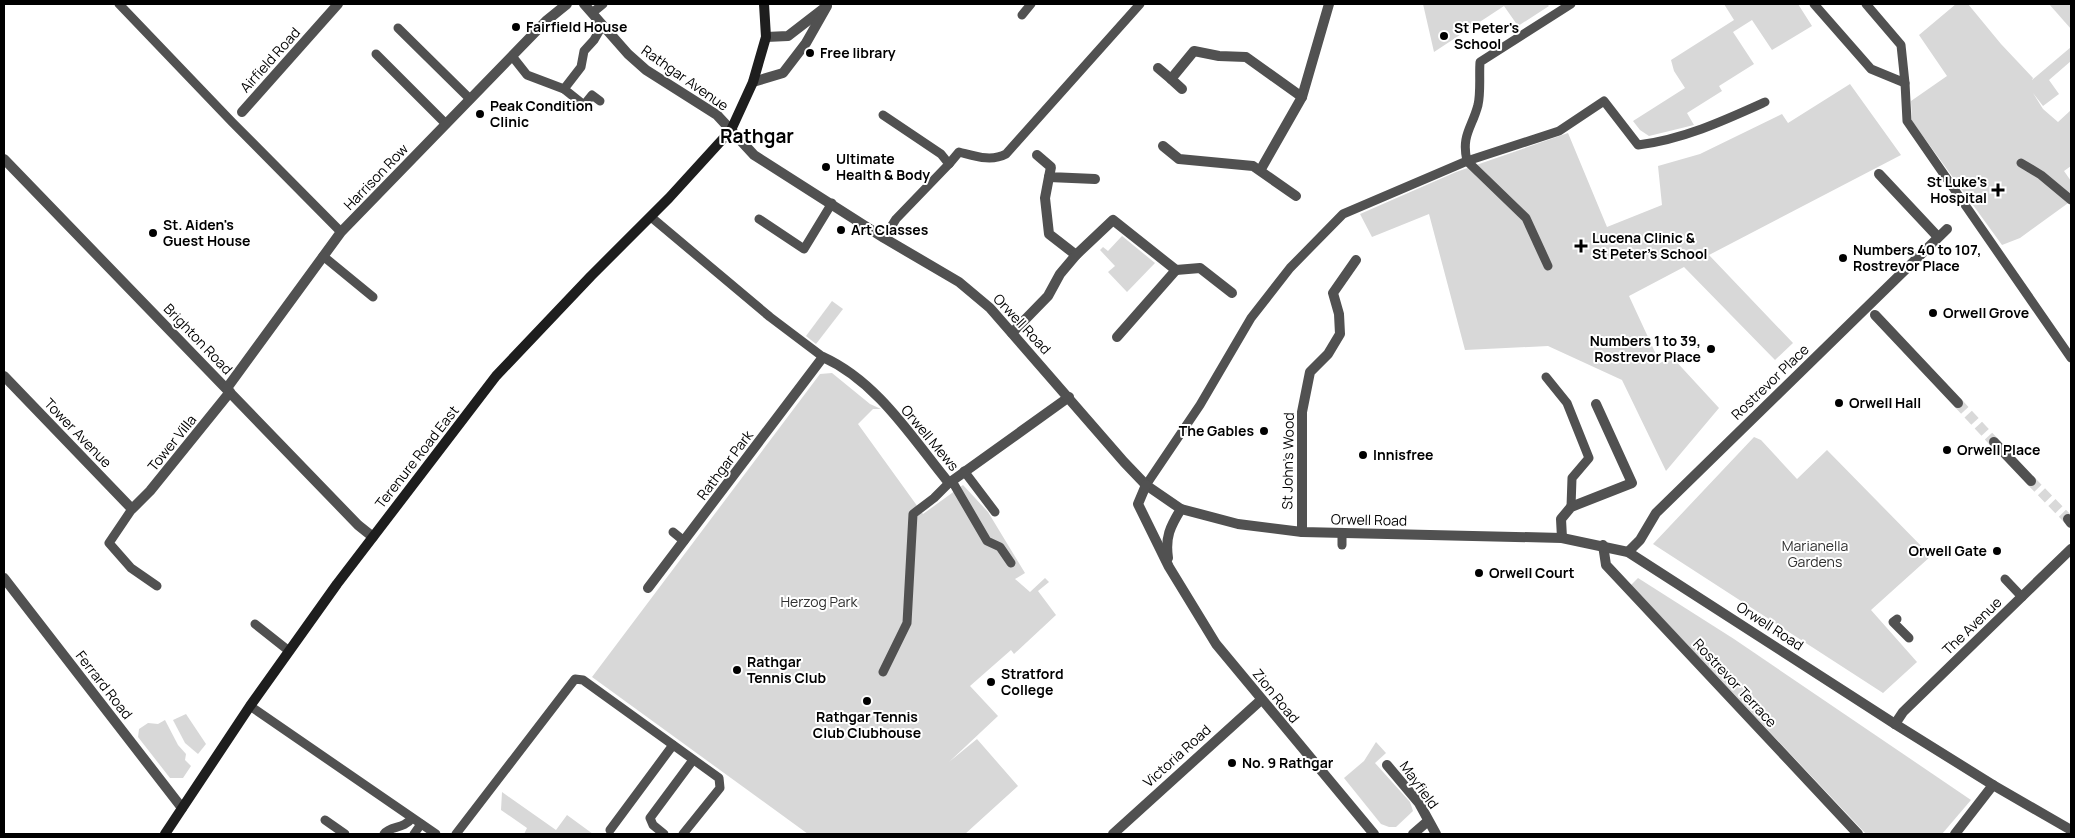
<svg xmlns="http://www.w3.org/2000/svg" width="2075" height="838" viewBox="0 0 2075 838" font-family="Manrope,sans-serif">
<rect width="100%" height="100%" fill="#fff"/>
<g fill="#d8d8d8">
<path d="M1423,4h124l2,2 -31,20 -14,-20 -70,46z"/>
<path d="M1724,4h74l14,22 -40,24 -20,-30 -19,12 21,32 -35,22 3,5 -35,22 7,12 -45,11 -9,-6 -7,-9 52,-33 -11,-17 -3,-11 63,-40z"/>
<path d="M1956,4h12l33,40 32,34 -1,2 39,-33v14l-22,19 10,14 -16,12 -10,-13 10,16 15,13 13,-12v56l-7,5 7,10v20l-51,37 -18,7 -90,-124 -1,-20 36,-25 -28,-41z"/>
<path d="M2049,4h22v25z"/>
<path d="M1850,84l51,71 -192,100 84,88 -18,17 -91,-93 -55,29 31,67 12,-6 47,51 -53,63 -44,-91 -74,-34 -83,4 -36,-136 -57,23 -12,-23 96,-42 112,-39 39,94 55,-22 -4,-39 42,-12 82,-40 6,9z"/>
<path d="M1122,236l33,27 -28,29 -19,-20 7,-6 -15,-16 3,-3 5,4z"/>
<path d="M832,301l11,8 -27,35 -10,-8z"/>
<path d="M832,373l38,31 11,5h-8l-15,15 65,90 40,-29 25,27 37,61 -10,6 15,13 15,-14 4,4 -11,9 18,24 -42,39 -3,-4 -41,36 28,30 -49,46 28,-23 41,47 -53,48h-157l-216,-157 228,-303z"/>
<path d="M1754,437l7,3 36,39 30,-29 104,106 -60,54 46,52 -34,31 -230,-149z"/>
<path d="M1638,578l96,61 237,161 -29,34h-76l-235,-249z"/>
<path d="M186,714l20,30 -8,10 -13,-11 -12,-23z"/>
<path d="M165,720l13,25 8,9 -1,6 6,6 -8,12h-13l-32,-41 1,-8 9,-6 10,1z"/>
<path d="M1376,742l10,11 -11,10 35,39 3,9 -17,16h-7l-8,-3 -37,-46 20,-17z"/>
<path d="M502,792l54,38 11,-15 26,19h-69l3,-6 -26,-18z"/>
</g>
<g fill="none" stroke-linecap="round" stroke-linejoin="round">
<g stroke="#d9d9d9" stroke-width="10" stroke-dasharray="10 5" stroke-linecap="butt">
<path d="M1958,403l36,39"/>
<path d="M2031,481l37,38"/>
</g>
<g stroke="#515151" stroke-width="9">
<path d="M119,4l113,118 109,110"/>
<path d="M1814,4l57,65 34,14 -4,-38 -35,-41"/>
<path d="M592,13l11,-9"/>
<path d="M1022,15l9,-11"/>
<path d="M398,28l72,71"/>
<path d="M376,54l70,70"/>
<path d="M512,56l15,19 37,14"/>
<path d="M1905,83l2,38 164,237"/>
<path d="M600,101l-8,-6 -8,10 -20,-16 17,-22 3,-16 10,-11 8,-14"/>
<path d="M883,115l58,39 8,10 -53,55 -12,19"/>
<path d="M2021,163l20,12 30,25"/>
<path d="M949,164l10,-12c16,4 32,10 47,2l134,-150"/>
<path d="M651,217l119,100 53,40"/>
<path d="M759,219l45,30 28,-46"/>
<path d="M323,256l50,41"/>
<path d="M1548,266l-22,-48 -59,-57c-6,-26 5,-33 11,-56 3,-13 1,-30 2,-43l91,-58"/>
<path d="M1546,377l21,26 22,55 -17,20 -1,29"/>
<path d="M964,471l31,41"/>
<path d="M952,481l35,60 13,6 11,16"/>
<path d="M1146,485l54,-80 51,-87 39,-50 53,-54 124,-53 92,-30 45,-30 34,44c46,-6 85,-24 127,-43"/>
<path d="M132,509l-23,34 22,25 26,18"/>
<path d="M673,532l11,9"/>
<path d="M1342,533v12"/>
<path d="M2005,579l17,18"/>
<path d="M1897,619l-4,3 16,16"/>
<path d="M255,624l34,27"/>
<path d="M883,672l24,-49 6,-109 21,-16 15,-15"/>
<path d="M250,706l186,128"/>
<path d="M325,820l20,14"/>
<path d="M610,830l63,-85"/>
<path d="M384,834c7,-9 19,-4 28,-16"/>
<path d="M414,834l7,-10"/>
<path d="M456,834l119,-155 8,1 136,98 1,10 -37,46"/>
<path d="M664,834l-11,-9 -3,-7 43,-58"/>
</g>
<g stroke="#515151" stroke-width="10">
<path d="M1875,315l83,88"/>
<path d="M1994,442l37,39"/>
<path d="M2068,519l3,4"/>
</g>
<g stroke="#515151" stroke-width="10">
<path d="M1158,68l13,11"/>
<path d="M1182,89l-11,-10 23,-28 25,5 27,1 56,40"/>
<path d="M242,112l96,-108"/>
<path d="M1163,146l16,13 74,7 43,30"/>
<path d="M1037,155l14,12 -2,10 46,2"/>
<path d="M4,159l354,366 15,12"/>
<path d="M1261,169l41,-72 27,-93"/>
<path d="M1879,174l59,63"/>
<path d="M1049,177l-4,21 4,36 27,21"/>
<path d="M1176,270l24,-2 32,25"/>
<path d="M1012,333l36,-37 12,-22 16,-19 37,-35 63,50 -59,67"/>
<path d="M4,376l128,133 18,-18 80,-99"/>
<path d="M227,388l114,-156 205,-211 21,-17"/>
<path d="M1302,532v-120l8,-40 18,-18 12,-20 -1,-20 -6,-21 23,-33"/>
<path d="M1562,538l-1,-19 10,-12 61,-24 -36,-79"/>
<path d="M1603,545l3,20 252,269"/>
<path d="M1628,552l12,-12 16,-27 291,-284"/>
<path d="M4,578l178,230"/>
<path d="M648,588l175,-231c55,25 89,81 126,126l120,-86"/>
<path d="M1895,724l8,-12 168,-163"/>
<path d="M1387,765l32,38 17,31"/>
<path d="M1113,834l148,-134"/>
<path d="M1413,834l15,-13"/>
<path d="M1955,834l38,-49"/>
</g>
<g stroke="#515151" stroke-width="10">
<path d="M584,4l44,50 18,16 71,45 37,40 130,83 75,44 31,26 134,154 22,23 35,24 57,15 64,8 260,6 66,14 267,172 98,61 78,45"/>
<path d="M766,37l22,-1 35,-27"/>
<path d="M753,82l30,-9 23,-30 21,-37"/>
<path d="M1146,485l-8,19 31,63 47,77 158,190"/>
<path d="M1168,558c-3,-21 2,-31 13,-49"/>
</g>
<path stroke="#1e1e1e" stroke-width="10" d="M165,834l85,-128 87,-122 159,-208 95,-100 78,-78 62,-68 22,-48 13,-45 -2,-33"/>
</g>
<g fill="#000" stroke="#fff" stroke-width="2">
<circle cx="516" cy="27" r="5"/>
<circle cx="1444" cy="36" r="5"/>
<circle cx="810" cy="53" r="5"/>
<circle cx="480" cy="114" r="5"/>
<circle cx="826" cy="167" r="5"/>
<path d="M1995.5 182.5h5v5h5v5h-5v5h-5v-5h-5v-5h5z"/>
<circle cx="841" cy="230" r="5"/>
<circle cx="153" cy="233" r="5"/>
<path d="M1578.5 238.5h5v5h5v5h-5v5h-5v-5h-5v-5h5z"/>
<circle cx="1843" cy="258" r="5"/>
<circle cx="1933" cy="313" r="5"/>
<circle cx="1711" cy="349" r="5"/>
<circle cx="1839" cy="403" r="5"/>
<circle cx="1264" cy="431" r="5"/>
<circle cx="1947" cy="450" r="5"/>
<circle cx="1363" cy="455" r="5"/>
<circle cx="1997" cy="551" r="5"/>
<circle cx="1479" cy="573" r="5"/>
<circle cx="737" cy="670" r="5"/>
<circle cx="991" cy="682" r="5"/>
<circle cx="867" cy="701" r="5"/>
<circle cx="1232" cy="763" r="5"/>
</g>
<g text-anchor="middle" stroke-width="4" stroke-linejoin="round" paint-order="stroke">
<g font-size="14" font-weight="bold" fill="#000" stroke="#fff" text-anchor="start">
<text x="526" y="32">Fairfield House</text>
<text x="1454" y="33">St Peter's<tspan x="1454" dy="16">School</tspan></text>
<text x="820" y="58">Free library</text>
<text x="490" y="111">Peak Condition<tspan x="490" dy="16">Clinic</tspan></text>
<text x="836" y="164">Ultimate<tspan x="836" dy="16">Health &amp; Body</tspan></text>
<text x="1987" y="187" text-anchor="end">St Luke's<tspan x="1987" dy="16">Hospital</tspan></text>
<text x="163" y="230">St. Aiden's<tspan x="163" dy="16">Guest House</tspan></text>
<text x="851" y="235">Art Classes</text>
<text x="1592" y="243">Lucena Clinic &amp;<tspan x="1592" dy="16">St Peter's School</tspan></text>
<text x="1853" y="255">Numbers 40 to 107,<tspan x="1853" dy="16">Rostrevor Place</tspan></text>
<text x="1943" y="318">Orwell Grove</text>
<text x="1701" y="346" text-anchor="end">Numbers 1 to 39,<tspan x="1701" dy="16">Rostrevor Place</tspan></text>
<text x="1849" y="408">Orwell Hall</text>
<text x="1254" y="436" text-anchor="end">The Gables</text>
<text x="1957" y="455">Orwell Place</text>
<text x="1373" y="460">Innisfree</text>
<text x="1987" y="556" text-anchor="end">Orwell Gate</text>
<text x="1489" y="578">Orwell Court</text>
<text x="747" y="667">Rathgar<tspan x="747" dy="16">Tennis Club</tspan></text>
<text x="1001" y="679">Stratford<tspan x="1001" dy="16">College</tspan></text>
<text x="867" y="722" text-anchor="middle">Rathgar Tennis<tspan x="867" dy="16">Club Clubhouse</tspan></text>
<text x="1242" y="768">No. 9 Rathgar</text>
</g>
<g font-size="14" fill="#000" stroke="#fff">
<text transform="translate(270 60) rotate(-48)" y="5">Airfield Road</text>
<text transform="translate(685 78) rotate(35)" y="5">Rathgar Avenue</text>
<text transform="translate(376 177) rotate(-46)" y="5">Harrison Row</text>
<text transform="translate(1022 324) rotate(47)" y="5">Orwell Road</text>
<text transform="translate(198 339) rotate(46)" y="5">Brighton Road</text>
<text transform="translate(1770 382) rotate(-44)" y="5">Rostrevor Place</text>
<text transform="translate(78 433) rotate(46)" y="5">Tower Avenue</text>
<text transform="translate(930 438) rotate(50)" y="5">Orwell Mews</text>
<text transform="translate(172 443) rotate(-51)" y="5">Tower Villa</text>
<text transform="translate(417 457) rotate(-52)" y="5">Terenure Road East</text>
<text transform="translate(1288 461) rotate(-89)" y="5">St John's Wood</text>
<text transform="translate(725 465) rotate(-53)" y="5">Rathgar Park</text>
<text transform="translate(1369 520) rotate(1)" y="5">Orwell Road</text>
<text transform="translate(1770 626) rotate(33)" y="5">Orwell Road</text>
<text transform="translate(1972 626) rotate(-44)" y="5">The Avenue</text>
<text transform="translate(1735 683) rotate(47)" y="5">Rostrevor Terrace</text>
<text transform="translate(104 685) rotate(52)" y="5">Ferrard Road</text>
<text transform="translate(1276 696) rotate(51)" y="5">Zion Road</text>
<text transform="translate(1177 756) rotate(-42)" y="5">Victoria Road</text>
<text transform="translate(1419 785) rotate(54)" y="5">Mayfield</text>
</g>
<g font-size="14" fill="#2f2f2f" stroke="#fff">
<text x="1815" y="551">Marianella<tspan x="1815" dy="16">Gardens</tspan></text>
<text x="819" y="607">Herzog Park</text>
</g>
<g font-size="19" font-weight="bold" fill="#000" stroke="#fff">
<text x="757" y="143">Rathgar</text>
</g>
</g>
<rect width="2075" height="838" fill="none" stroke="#000000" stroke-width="10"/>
</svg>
